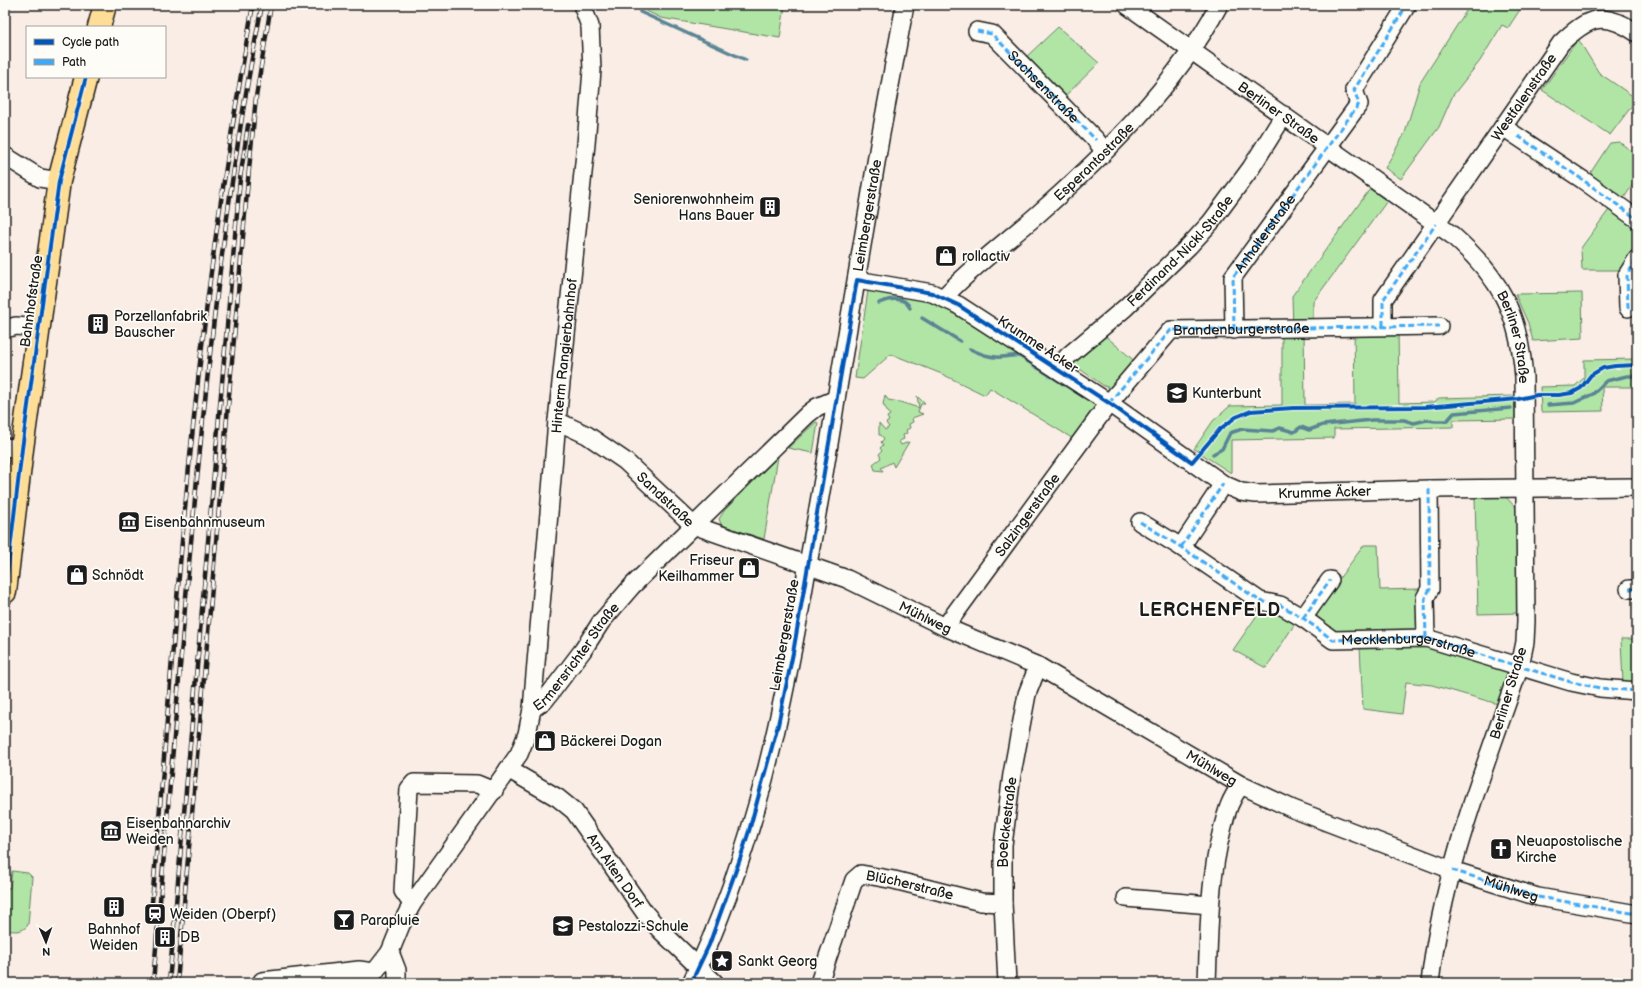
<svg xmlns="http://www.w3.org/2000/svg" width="1642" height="988" viewBox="0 0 1642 988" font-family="'Balsamiq Sans',sans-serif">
<rect width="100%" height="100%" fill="#f9ede5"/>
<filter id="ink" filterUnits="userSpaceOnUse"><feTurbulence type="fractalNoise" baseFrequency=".025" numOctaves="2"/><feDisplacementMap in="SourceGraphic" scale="8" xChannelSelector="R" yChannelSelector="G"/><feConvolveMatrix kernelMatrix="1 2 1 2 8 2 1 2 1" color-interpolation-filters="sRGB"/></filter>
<g filter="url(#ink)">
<g fill="#b1e5a6" stroke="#668061">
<path d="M638,5h147l-5,33 -119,-20 -19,-9z"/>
<path d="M1470,5h53l-15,23 -6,-3 -22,36 -27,34 -14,32 -38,52 -16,-11 20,-35 15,-50z"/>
<path d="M1058,27l41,36 -36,35 -39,-39z"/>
<path d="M1578,39l21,34 38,26 -27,36 -68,-45z"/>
<path d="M1619,142l18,13v23l-15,23 -31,-21v-8l19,-29z"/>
<path d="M1370,189l17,12 -74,101v26l-9,1 1,76 50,-1 -1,-77 44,-1 1,77 35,-1 5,-4 76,-2v23l-62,1v7l-119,2v9l-103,2v33l-37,-24 19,-28 17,-15 52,-1v-76h11l-1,-33z"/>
<path d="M1611,207l26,17v23l-14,23h-41l-1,-22z"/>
<path d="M869,284l64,14 170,108 -23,37 -90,-55 -5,7 -43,-21 -51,-20 -28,25 -8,-1z"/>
<path d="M1582,293l1,45 -50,3 -5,-18 -13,-29z"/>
<path d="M1102,333l36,31 -27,24 -7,-2 -37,-26z"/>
<path d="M1637,359v28h-35l1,24 -62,1 -1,-25 35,-1 9,-8v-18z"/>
<path d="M885,395l3,5 12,2 19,6 -2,-12 8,8h-4l-3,8 5,2 -11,4 1,4 -4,2 1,4 -4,2 1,3 -4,2 1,4 -5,2 2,4 8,-3 -15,25 -2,-5 -11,6 2,3 -8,-1 -2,-6 8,-6 -2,-4 3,-3 -2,-3 3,-3 -2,-3 3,-3 -3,-4h-2v-12l6,7 4,-3 -3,-4 3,-2 -2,-4 3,-2 -7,-11z"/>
<path d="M816,422l2,1 -5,30 -25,-5z"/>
<path d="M778,457l-14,82 -38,-12 -5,-3 -2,-5 5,-8z"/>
<path d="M1475,497h31l12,13 1,103 -41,1z"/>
<path d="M1364,545h14l2,45 40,-1v36l-10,9 -74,1 -18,-12 -2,-13z"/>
<path d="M1262,608l8,4h12l14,10 -30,46 -33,-18z"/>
<path d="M1621,639h16v45h-14z"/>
<path d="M1439,645l68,22 2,8 -11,29 -66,-19 -26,-3 -4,32 -39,-5 -3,-63z"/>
<path d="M12,871l16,2 4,4 -4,48c-6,8 -14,6 -23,5l1,-42h4z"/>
</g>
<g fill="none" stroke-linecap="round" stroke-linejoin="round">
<g stroke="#5a8494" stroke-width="3.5">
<path d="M640,12l106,48"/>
<path d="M879,303c10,-4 25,-8 31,5"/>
<path d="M922,318l38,23"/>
<path d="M970,349c11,5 20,9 32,8 7,0 12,-3 19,0l63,40"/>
<path d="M1548,405l26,-2 19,-9 13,-13 21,-5h10"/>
<path d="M1213,454l9,-5 8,-16 12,-4 31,2 7,-3 14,4 7,-5 8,3 14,-5 49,-5h32l10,3 13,-3 8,1h12l7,-8 57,-5"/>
</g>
<g stroke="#1c1c1c" stroke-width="20">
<g id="minor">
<path id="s1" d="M1127,5l325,230c48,42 67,78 72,142l2,244 -1,21 -5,24c-36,104 -78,207 -90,317"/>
<path d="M977,31l15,3 104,106 8,11"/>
<path d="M1503,127l80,53 54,39"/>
<path d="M5,156l35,22 19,3"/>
<path id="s2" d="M857,280l75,13 26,12 151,98 114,81 18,8 15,2 173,-5 208,-2"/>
<path id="s3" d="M944,297c28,-30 62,-55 93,-82 67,-59 140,-131 182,-210"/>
<path d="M1628,308l-1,-33 10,-16"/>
<path id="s4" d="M1383,326v-26l178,-257c27,-26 43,-33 76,-10"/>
<path d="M5,329l11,-3 22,2"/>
<path d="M1234,330l-1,-53 126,-173 -5,-14 53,-85"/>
<path id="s5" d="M1057,369l11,-13 57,-48 64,-62 22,-24 40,-54 33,-53"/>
<path id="s6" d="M557,421l30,14 38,26 68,64 154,54 98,48 93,39 203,119 52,24 159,61 86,27 99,17"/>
<path d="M5,447l17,2"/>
<path d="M1140,522l41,25 79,54 20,4 23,13 30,22 93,-2 145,44 29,6 37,3"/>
<path d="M1181,547l42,-63"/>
<path d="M1629,589h8"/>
<path d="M1303,618l27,-38"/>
<path id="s7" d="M945,627l164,-224 62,-73 268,-4"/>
<path d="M1426,638l-1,-40 5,-9 -1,-100"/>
<path id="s8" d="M532,709l13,-9 38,-50 18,-28 31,-36 176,-172 9,-7 19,-8"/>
<path id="s9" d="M508,769l50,29 16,13 71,102 15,17 55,53"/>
<path d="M1126,898l84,7"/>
<path d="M412,904l-9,-13 6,-102 5,-6 63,1 17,7"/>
<path d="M390,952l7,18v13"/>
<path d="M262,981l97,-11 15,2"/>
<path id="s10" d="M366,983l24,-31 11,-27 11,-21 107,-150 8,-20 5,-25 25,-288 29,-277 6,-74 -2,-44 -8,-21"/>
<path id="s11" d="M691,983c64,-132 93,-277 117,-419 10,-55 20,-110 28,-165l44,-260 25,-134"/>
<path id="s12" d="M819,983l35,-103 7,-6 33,6 87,22 22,1"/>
<path id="s13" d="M1007,983l-4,-80v-58l9,-71 15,-80 11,-28"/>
<path d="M1207,983c2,-51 2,-103 15,-153 5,-19 7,-29 19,-45"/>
</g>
</g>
<g stroke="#1c1c1c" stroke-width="25">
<g id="major">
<path d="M99,27l6,-22"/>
<path d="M5,592l17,-143 37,-268 27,-104"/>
</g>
</g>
<use href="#minor" stroke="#fdfcf7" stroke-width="17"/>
<use href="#major" stroke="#fedd96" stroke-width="22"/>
<g stroke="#1c1c1c" stroke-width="4.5">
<g id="rail">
<path d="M151,914c18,-206 31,-413 57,-618 12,-98 28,-194 45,-291"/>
<path d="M153,983c11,-125 22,-250 32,-375 18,-202 38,-404 77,-603"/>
<path d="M169,983l71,-804 8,-54"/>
<path d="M177,983l71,-803 8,-83 15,-92"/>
</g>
</g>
<use href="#rail" stroke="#fdfcf7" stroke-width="3" stroke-dasharray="9" stroke-linecap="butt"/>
<g stroke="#3fa9f5" stroke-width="3" stroke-dasharray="6 3" stroke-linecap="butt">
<path id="s14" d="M977,31l15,3 104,106"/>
<path d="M1518,136l65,44 54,39"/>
<path d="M1628,308l-1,-33 10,-16"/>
<path d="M1383,326v-26l53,-76"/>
<path id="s15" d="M1234,330l-1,-53 126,-173 -5,-14 53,-85"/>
<path id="s16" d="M1109,403l62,-73 268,-4"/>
<path id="s17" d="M1140,522l41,25 79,54 20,4 23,13 30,22 93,-2 145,44 29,6 37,3"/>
<path d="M1181,547l42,-63"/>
<path d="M1629,589h8"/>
<path d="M1303,618l27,-38"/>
<path d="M1426,638l-1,-40 5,-9 -1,-100"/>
<path id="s18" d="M1452,870l86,27 99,17"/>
</g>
<g stroke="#fdfcf7" stroke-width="6">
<g id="cycleway">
<path d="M5,592l17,-143 37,-268 27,-104"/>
<path d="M691,983l18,-38 31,-86 9,-28 29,-106 15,-72 64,-373 75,13 26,12 151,98 83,59 28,-33 16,-12 15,-6 42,-3 132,-1 93,-8 19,-4h22l13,-2 9,-5 10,-13 12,-7 12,-2 22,-1"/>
</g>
</g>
<use href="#cycleway" stroke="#0057b8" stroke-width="4"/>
</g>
</g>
<defs>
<g id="building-square" transform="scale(1.15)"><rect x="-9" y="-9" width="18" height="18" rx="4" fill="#1c1c1c" stroke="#fdfcf7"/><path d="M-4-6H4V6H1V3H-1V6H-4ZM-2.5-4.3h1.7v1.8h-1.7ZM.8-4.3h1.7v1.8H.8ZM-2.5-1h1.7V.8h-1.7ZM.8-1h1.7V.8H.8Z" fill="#fff"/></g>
<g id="shop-square" transform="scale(1.15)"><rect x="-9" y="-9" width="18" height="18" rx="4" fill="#1c1c1c" stroke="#fdfcf7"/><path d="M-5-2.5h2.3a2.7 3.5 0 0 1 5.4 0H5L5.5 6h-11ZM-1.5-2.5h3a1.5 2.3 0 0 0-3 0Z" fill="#fff"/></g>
<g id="school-square" transform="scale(1.15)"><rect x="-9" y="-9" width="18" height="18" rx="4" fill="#1c1c1c" stroke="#fdfcf7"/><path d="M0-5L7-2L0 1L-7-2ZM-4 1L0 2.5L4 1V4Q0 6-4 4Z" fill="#fff"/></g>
<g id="museum-square" transform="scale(1.15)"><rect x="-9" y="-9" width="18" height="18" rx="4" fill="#1c1c1c" stroke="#fdfcf7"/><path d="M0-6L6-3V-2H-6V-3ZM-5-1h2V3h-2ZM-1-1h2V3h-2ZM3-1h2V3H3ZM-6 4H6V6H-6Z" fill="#fff"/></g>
<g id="church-square" transform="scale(1.15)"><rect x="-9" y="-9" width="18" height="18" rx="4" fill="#1c1c1c" stroke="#fdfcf7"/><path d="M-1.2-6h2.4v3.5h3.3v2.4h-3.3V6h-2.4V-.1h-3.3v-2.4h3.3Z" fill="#fff"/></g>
<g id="station-square" transform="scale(1.15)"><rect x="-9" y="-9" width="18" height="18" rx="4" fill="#1c1c1c" stroke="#fdfcf7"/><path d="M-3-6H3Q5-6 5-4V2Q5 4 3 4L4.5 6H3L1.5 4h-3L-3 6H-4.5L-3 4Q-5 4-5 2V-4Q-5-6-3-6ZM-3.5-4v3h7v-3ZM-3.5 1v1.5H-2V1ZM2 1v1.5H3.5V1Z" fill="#fff"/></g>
<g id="bar-square" transform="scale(1.15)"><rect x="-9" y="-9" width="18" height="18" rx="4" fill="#1c1c1c" stroke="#fdfcf7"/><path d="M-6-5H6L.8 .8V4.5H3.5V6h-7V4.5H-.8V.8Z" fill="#fff"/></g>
<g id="sight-square" transform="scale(1.15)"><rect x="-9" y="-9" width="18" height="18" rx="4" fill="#1c1c1c" stroke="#fdfcf7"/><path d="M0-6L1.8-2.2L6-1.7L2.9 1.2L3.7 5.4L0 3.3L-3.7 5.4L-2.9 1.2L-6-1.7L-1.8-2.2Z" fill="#fff"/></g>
</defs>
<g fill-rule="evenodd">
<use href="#building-square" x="770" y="207"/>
<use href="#shop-square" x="946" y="256"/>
<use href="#building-square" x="98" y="324"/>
<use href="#school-square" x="1177" y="393"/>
<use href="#museum-square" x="129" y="522"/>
<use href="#shop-square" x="749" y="568"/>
<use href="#shop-square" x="77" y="575"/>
<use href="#shop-square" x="545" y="741"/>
<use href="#museum-square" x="111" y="831"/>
<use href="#church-square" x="1501" y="849"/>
<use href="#building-square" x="114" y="907"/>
<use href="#station-square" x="155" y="914"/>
<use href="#bar-square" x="344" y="920"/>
<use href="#school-square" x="563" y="926"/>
<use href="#building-square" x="165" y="937"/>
<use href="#sight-square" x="722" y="961"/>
</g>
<g text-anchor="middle" stroke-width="3.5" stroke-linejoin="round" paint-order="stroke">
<g font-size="14" fill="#1c1c1c" stroke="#fdfcf7">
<text dy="5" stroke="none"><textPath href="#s14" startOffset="89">Sachsenstraße</textPath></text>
<text dy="5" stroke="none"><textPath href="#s4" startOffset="273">Westfalenstraße</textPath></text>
<text dy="5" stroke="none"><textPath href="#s1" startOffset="186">Berliner Straße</textPath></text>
<text dy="5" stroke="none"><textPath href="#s3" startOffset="202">Esperantostraße</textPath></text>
<text dy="5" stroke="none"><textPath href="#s11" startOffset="790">Leimbergerstraße</textPath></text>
<text dy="5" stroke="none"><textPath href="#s15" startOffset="107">Anhalterstraße</textPath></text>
<text dy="5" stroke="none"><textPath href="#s5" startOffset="171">Ferdinand-Nickl-Straße</textPath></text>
<text transform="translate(31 301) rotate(-82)" y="5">Bahnhofstraße</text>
<text dy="5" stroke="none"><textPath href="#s16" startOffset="166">Brandenburgerstraße</textPath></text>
<text dy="5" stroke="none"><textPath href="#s1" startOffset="521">Berliner Straße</textPath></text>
<text transform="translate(1038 344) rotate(33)" y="5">Krumme Äcker</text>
<text dy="5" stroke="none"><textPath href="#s10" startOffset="678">Hinterm Rangierbahnhof</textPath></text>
<text dy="5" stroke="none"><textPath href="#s2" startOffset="528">Krumme Äcker</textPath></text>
<text dy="5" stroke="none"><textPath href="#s6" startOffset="135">Sandstraße</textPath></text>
<text dy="5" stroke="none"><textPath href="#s7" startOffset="139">Salzingerstraße</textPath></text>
<text dy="5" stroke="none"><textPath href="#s6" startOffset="423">Mühlweg</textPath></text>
<text transform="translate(784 635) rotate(-80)" y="5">Leimbergerstraße</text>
<text dy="5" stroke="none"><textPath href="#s17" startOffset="304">Mecklenburgerstraße</textPath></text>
<text dy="5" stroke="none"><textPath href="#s8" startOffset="69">Ermersrichter Straße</textPath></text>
<text transform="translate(1508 693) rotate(-73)" y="5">Berliner Straße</text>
<text dy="5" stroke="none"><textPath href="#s6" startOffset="747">Mühlweg</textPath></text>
<text dy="5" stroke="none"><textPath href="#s13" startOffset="161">Boelckestraße</textPath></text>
<text dy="5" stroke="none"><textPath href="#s9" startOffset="151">Am Alten Dorf</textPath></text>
<text dy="5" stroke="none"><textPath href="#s12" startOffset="168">Blücherstraße</textPath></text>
<text dy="5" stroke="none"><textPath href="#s18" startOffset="62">Mühlweg</textPath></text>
</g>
<g font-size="14" fill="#1c1c1c" stroke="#fdfcf7" text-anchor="start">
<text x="754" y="204" text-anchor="end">Seniorenwohnheim<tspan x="754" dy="16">Hans Bauer</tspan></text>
<text x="962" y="261">rollactiv</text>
<text x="114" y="321">Porzellanfabrik<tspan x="114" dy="16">Bauscher</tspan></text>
<text x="1192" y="398">Kunterbunt</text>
<text x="144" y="527">Eisenbahnmuseum</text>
<text x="734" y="565" text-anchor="end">Friseur<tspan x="734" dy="16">Keilhammer</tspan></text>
<text x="92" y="580">Schnödt</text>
<text x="560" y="746">Bäckerei Dogan</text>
<text x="126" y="828">Eisenbahnarchiv<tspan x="126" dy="16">Weiden</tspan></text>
<text x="1516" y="846">Neuapostolische<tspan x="1516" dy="16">Kirche</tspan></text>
<text x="170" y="919">Weiden (Oberpf)</text>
<text x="360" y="925">Parapluie</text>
<text x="578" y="931">Pestalozzi-Schule</text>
<text x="114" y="934" text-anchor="middle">Bahnhof<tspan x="114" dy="16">Weiden</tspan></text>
<text x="180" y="942">DB</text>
<text x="738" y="966">Sankt Georg</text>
</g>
<g font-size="18" font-weight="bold" letter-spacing="1" fill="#1c1c1c" stroke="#fdfcf7">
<text x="1210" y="616">LERCHENFELD</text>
</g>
</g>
<rect width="1642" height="988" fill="none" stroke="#fdfcf7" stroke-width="20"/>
<rect x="10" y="10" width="1622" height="968" fill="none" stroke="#1c1c1c" stroke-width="1.5" filter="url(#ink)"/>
<rect x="26" y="26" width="140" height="52" fill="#fdfcf7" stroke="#a3a29f"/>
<rect x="34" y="39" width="20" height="6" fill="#0057b8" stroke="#a3a29f"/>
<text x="62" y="46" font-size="12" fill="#1c1c1c">Cycle path</text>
<rect x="34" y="59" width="20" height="6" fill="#3fa9f5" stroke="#a3a29f"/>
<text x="62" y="66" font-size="12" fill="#1c1c1c">Path</text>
<g transform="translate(46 942) rotate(178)" stroke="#fdfcf7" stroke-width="3" paint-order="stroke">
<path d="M0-3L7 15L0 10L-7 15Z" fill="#1c1c1c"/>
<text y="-6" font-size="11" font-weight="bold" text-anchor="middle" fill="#1c1c1c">N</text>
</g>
</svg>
